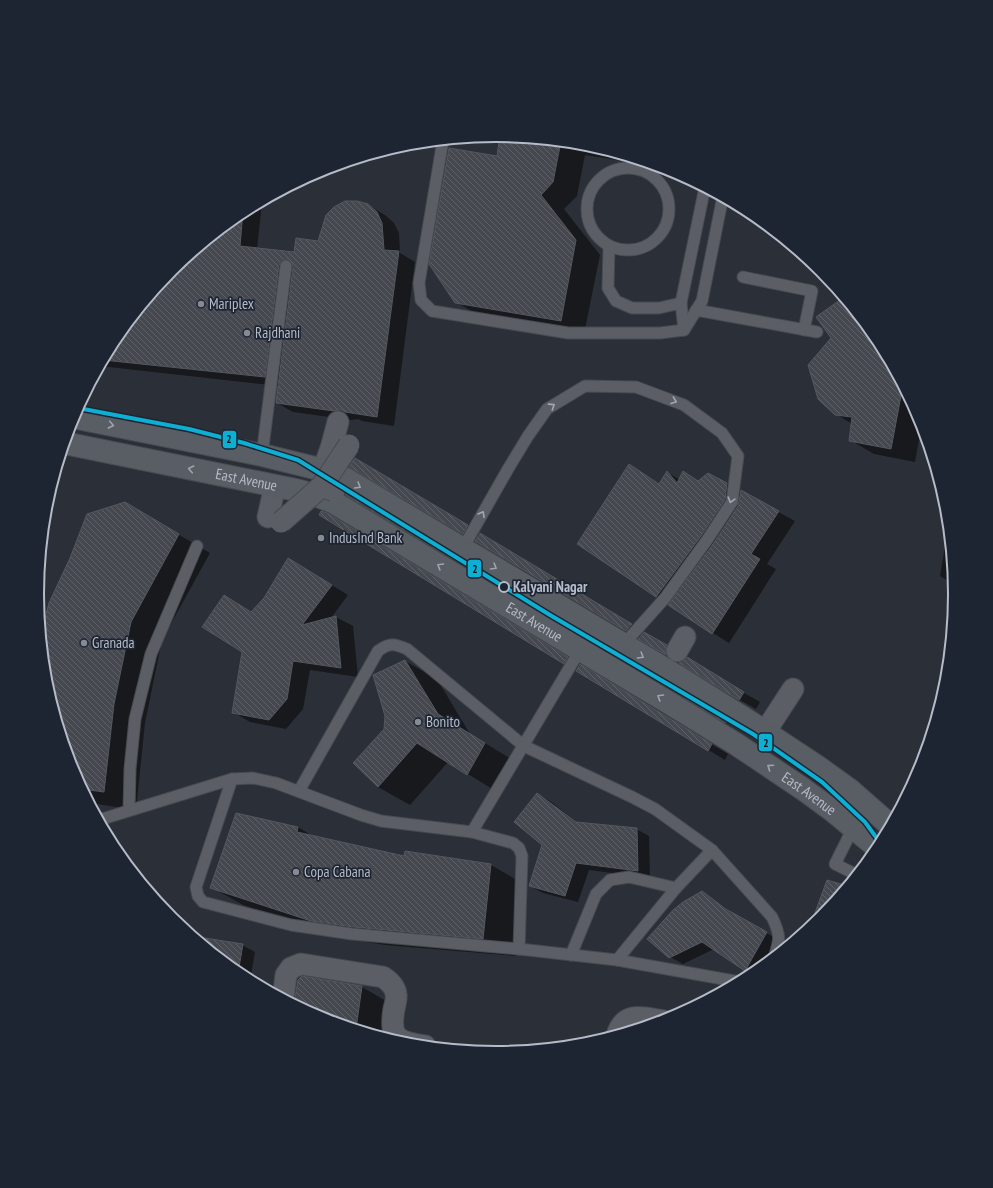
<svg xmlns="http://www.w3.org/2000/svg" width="993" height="1188" viewBox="0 0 993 1188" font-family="'PT Sans Narrow',sans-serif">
<defs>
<pattern id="building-back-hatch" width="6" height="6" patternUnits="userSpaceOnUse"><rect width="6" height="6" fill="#45484f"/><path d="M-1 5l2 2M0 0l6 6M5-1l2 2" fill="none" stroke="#5e6067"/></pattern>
</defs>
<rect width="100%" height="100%" fill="#2b2f37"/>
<g fill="#0007">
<path d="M501,135l85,8 51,16v4l-52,-8 -8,41 -13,13 36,46 -16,79 -104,-18 -24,-14 41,-145z"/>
<path d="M260,202l2,1 -5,46 38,4 24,-11 49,-37 17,10 9,8 5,10 1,20 15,9 -21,164 -32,-5 -4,-2 -7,1 -58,-8 -16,-9 2,-17 -179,-20 15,-27 57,-70 69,-57z"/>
<path d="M845,298l34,41 42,79 1,4 -7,40 -41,-8 -24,-14 2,-16 -16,-10 -4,-75 -15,-22z"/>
<path d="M351,466l21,3 311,187 -1,7z"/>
<path d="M630,466l30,18 7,-12 13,8 19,2 9,-8 87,47 -28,43 9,5 -47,74 -16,-10 -43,-28v-1l-13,-8 -79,-52z"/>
<path d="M125,503l85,50 -48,87 -17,83 -9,87 -46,-7 -18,-33 -25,-84 5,-28 -9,-5 -2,-17 9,-33z"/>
<path d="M949,522l6,63 -15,-9z"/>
<path d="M344,524l384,230 -3,6 -161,-97z"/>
<path d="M305,569l43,26 -17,23 5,-1 17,9 5,51 -48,-7 -7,39 -17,20 -36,-7 -17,-10 19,-99 13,-15z"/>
<path d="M405,661l32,18 33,55 46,28 -17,31 -51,-31 -38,43 -32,-18 7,-58z"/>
<path d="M744,693l16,9 -4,7 -16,-9z"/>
<path d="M537,794l13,7 29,23 57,5 13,7 1,42 -61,-8 -11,32 -35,-9 -13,-7 13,-42z"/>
<path d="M298,827l16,10 91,21 86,7 31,18 -7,73 -130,-11 -42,-7 -100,-33 -32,-18z"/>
<path d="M121,857l8,5 3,9z"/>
<path d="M828,881l19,6 -26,32 -11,9z"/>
<path d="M702,892l13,8 23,17 41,23 -15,26 -10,9 -40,-26 -31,15 -13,-7z"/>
<path d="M194,937l48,8 13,7 -5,29 -9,-5z"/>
<path d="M362,987l31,18 -5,34 -68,-21 -26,-14 2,-3z"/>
</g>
<g fill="url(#building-back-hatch)" stroke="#53575f">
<path d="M500,135l61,6 -8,41 -12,13 35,45 -15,81 -106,-18 -26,-39 20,-116 48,8z"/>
<path d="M345,201h12l11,3 9,8 5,11 2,27 15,1 -22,166 -32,-5 -4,-2 -7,1 -58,-8 17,-136 -1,-4 -5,-4 -4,1 -4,5 -14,112 -162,-17 12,-21 57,-70 69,-57 2,-1 -3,35 54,6 2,-14 22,3 8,-26 8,-8z"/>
<path d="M844,297l35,42 24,46 -12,64 -42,-8 3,-24 -17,-2 -17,-16 -10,-34 23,-27 -15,-21z"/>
<path d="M355,458l113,67 -5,9 -114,-67z"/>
<path d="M629,464l30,20 8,-13 10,12 6,-12 15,10 10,-8 19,10 -2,17 -24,36 -45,61 -79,-53z"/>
<path d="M741,490l38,21 -28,43 9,5 -48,75 -44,-29 45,-61 25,-38z"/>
<path d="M345,493l328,196 53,32 -1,2 -380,-228z"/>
<path d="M125,502l54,32 -48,88 -17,82 -10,88 -22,-3 -10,-19 -26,-86 5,-26 -8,-4 -2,-21 8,-30 21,-45 17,-44z"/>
<path d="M321,511l6,2 241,144 -4,7 -245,-149z"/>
<path d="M480,533l152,91 -6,7 -151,-90z"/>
<path d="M288,558l44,27 -30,40 34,-9 5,52 -48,-7 -6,38 -18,21 -37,-7 10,-61 -40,-25 22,-32 27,17 13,-14z"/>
<path d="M644,632l23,13 -2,6 1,4 -28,-16z"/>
<path d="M687,657l57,35 -5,8 -60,-37 4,-2z"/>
<path d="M405,660l33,54 47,29 -18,32 -50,-32 -39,44 -25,-24 31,-34 1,-13 -12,-41z"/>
<path d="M580,664l132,80 -4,7 -132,-80z"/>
<path d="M537,793l39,29 61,6 1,43 -62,-8 -11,33 -36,-10 13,-41 -28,-23z"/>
<path d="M236,813l62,14 -1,5 107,24 1,-5 86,13 -8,75 -130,-12 -42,-6 -101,-33z"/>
<path d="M827,880l21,6 -27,33 -12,10z"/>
<path d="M702,891l24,18 41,23 -22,39 -43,-29 -33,16 -22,-19 26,-29 10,-8z"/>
<path d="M192,936l51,8 -5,29z"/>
<path d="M302,976l60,10 -6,43 -36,-11 -26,-14 4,-24z"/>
</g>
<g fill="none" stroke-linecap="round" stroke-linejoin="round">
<g stroke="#464a50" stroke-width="13">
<g id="lane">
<path d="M443,140l-24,143 2,17 11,11 136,22h92l24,-3 18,-29 21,-105"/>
<circle cx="628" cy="209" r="41"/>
<path d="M609,247l-1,41 8,13 16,7h27l22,-5"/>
<path d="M743,277l69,14 -8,39"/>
<path d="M696,310l121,22"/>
<path d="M684,330l-3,-27 24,-116"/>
<path d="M262,455l24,-189"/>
<path d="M463,548l45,-79 20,-33 19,-27 38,-23 51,1 48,18 38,28 16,23 -6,46 -25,38 -42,58 -42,47"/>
<path d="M232,779l-36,108 2,9 5,6 88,23 61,9 167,15 98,11 123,22"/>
<path d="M299,791l79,-140c12,-9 17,-7 29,-2l117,97 108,51 23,12 57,41 60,67c9,19 8,22 2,41"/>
<path d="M129,810l1,-41 5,-50 16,-65 46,-108"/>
<path d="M99,820l133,-41 21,-1 23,5 85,32 20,6 91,11 41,11 6,5 3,8 -3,93"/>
<path d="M853,828l-18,36 22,11"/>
<path d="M472,832l108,-182"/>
<path d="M571,955l25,-61 14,-14 19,-3 47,11"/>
<path d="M617,960l59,-72 36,-38"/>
</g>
</g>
<g stroke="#464a50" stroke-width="23">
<g id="street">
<path d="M323,470l8,-22 7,-26"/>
<path d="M268,517l7,-31"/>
<path d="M677,651l8,-14"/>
<path d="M765,732l28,-43"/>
<path d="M283,999l3,-24 5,-7 10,-4 82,13c6,4 12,9 13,17 1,4 -1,11 -2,15 -5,30 4,33 31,37"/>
<path d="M617,1035c8,-25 27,-17 47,-14"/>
</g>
</g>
<g stroke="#464a50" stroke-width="24">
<g id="secondary">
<path d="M72,417l190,38 61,15 21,8 336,200 70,44 68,45 32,23 41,36"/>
<path id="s1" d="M64,443l232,47 19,5 18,7 333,199 70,43 67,45 30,22 46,38"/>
</g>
</g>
<use href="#lane" stroke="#5b5e65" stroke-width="11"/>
<use href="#street" stroke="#5b5e65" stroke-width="21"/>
<use href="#secondary" stroke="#595d64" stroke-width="22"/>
<g stroke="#464a50" stroke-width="23" stroke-linecap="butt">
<g id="street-bridge">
<path d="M322,486l27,-41"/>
<path d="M281,522l41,-36 12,5"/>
</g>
</g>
<use href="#street-bridge" stroke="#5b5e65" stroke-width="21"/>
<g stroke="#1e2532" stroke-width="7">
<path id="metro-1" d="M78,408l111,21 55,14 54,17 252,155 203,119 69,48 43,40 16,22"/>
</g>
<use href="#metro-1" stroke="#0dafd3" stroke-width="4"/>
</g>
<defs><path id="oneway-chevron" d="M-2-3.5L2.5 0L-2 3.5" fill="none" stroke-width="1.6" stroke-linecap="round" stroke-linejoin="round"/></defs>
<g stroke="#a3a8b4">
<use href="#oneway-chevron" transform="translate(674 401) rotate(20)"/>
<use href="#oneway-chevron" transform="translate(552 406) rotate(-33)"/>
<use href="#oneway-chevron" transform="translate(731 500) rotate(106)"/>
<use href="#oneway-chevron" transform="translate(482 514) rotate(-60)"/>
</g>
<g stroke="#9ea4af">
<use href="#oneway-chevron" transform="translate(111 425) rotate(11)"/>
<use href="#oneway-chevron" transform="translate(191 469) rotate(-168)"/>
<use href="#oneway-chevron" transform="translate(358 486) rotate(30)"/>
<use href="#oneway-chevron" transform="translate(440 566) rotate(-149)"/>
<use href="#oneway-chevron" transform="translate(494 567) rotate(31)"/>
<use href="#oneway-chevron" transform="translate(641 656) rotate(31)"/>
<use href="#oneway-chevron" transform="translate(660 697) rotate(-149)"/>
<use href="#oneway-chevron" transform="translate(770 767) rotate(-146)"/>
</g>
<g fill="#858a95" stroke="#1e2532" stroke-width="1.5">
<circle cx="201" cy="304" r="4"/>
<circle cx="247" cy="333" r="4"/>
<circle cx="321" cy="538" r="4"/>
<circle cx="84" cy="643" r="4"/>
<circle cx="418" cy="722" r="4"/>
<circle cx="296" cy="872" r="4"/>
</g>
<circle fill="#1e2532" stroke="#b5bbc8" stroke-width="2" cx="504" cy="587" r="5"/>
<g text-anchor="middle" stroke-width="3.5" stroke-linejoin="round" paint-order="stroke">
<g font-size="15" fill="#b5bbc8" stroke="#1e2532" text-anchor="start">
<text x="209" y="309">Mariplex</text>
<text x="255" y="338">Rajdhani</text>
<text x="329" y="543">IndusInd Bank</text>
<text x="92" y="648">Granada</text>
<text x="426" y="727">Bonito</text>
<text x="304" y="877">Copa Cabana</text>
</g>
<g font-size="15" fill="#b5bbc8" stroke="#1e2532">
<text dy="5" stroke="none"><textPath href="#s1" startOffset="186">East Avenue</textPath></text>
<text dy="5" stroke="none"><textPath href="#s1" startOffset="510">East Avenue</textPath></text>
<text dy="5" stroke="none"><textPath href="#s1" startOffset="834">East Avenue</textPath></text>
</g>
<g font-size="15" font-weight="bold" fill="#b5bbc8" stroke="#1e2532" text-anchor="start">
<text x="513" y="592">Kalyani Nagar</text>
</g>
</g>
<path d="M0 0H993V1188H0ZM44 594a452 452 0 1 1 904 0a452 452 0 1 1-904 0Z" fill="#1e2532" fill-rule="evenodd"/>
<path fill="none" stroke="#b5bbc8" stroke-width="2" d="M44 594a452 452 0 1 1 904 0a452 452 0 1 1-904 0Z"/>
<g stroke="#1e2532" stroke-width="1.5">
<rect x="222" y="430" width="15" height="19" rx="4" fill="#0dafd3"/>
<rect x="467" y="559" width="15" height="19" rx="4" fill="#0dafd3"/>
<rect x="758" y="733" width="15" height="19" rx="4" fill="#0dafd3"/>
</g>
<g font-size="11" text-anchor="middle" font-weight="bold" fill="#111">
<text x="229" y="443">2</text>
<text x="475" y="573">2</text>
<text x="766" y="747">2</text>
</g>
</svg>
